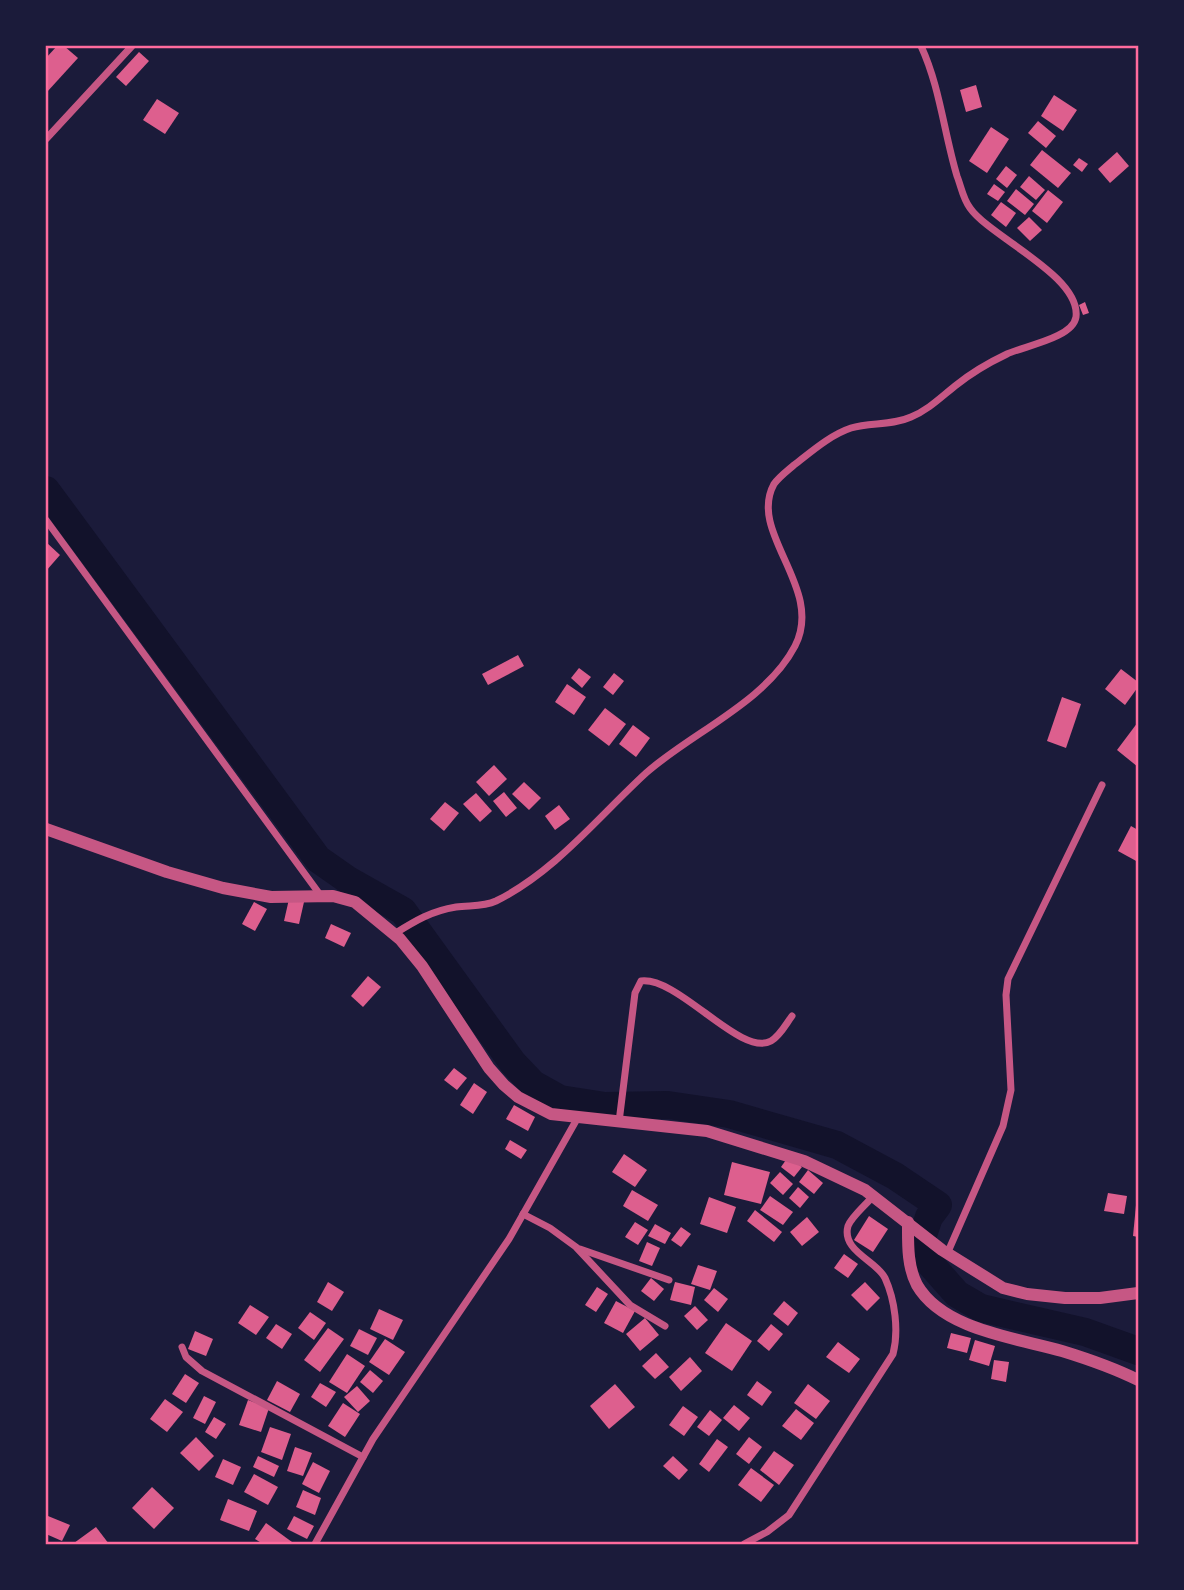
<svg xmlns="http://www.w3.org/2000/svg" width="1184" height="1590" viewBox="0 0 1184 1590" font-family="'Noto Sans',sans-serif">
<rect width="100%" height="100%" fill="#1b1b3a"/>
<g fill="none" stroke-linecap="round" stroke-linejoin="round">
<path stroke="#12122b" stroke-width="28" d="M46,490l272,369 30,21 55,31 110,152 20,21 27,15 45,7 63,-1 61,9 108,31 58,31 43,29 -9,12 -11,33 39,44 24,14 104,24 53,19"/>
</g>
<g fill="#dd5f8e">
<path d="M57,46h7l14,12 -31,34 -1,-34z"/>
<path d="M139,52l10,9 -23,25 -10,-9z"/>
<path d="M976,85l6,22 -16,5 -6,-22z"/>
<path d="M1054,95l23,15 -14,21 -22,-15z"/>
<path d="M157,99l22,14 -14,21 -22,-14z"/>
<path d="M1038,121l18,15 -10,12 -18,-15z"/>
<path d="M991,127l18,12 -22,34 -18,-12z"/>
<path d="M1042,150l29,23 -13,15 -28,-23z"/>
<path d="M1117,152l12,14 -19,17 -12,-14z"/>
<path d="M1079,158l9,6 -6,8 -9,-7z"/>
<path d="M1006,166l11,9 -10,13 -11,-9z"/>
<path d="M1029,176l16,14 -9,10 -16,-13z"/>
<path d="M994,184l11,8 -7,9 -11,-7z"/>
<path d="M1016,189l18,15 -9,11 -18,-14z"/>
<path d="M1048,190l15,12 -16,21 -15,-12z"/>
<path d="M1001,202l15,11 -10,14 -15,-12z"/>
<path d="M1029,217l13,13 -12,11 -13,-13z"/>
<path d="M1085,302l4,11 -6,2 -4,-10z"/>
<path d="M46,542l14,13 -14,16z"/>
<path d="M518,655l6,11 -36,19 -6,-11z"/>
<path d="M579,668l12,9 -9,11 -11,-10z"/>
<path d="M1121,669l17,13v5l-13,18 -20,-16z"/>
<path d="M614,673l10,8 -11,14 -10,-8z"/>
<path d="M567,684l19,13 -12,18 -19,-13z"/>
<path d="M1062,697l19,7 -15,44 -19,-7z"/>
<path d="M605,708l21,16 -17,22 -21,-16z"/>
<path d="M1138,722v45l-21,-17z"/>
<path d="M633,725l17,13 -14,19 -17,-13z"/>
<path d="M494,765l13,14 -18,17 -13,-14z"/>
<path d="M524,782l17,16 -12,12 -17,-16z"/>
<path d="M504,792l13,16 -11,9 -13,-16z"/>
<path d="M476,793l16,18 -12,11 -17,-18z"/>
<path d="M445,802l14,11 -15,18 -14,-12z"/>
<path d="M559,805l11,14 -15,11 -10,-14z"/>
<path d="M1131,826l7,4v32l-20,-11z"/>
<path d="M289,899l15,3 -5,22 -15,-3z"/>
<path d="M254,902l13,7 -12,22 -13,-7z"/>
<path d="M331,924l20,9 -7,14 -19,-9z"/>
<path d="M368,976l13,11 -18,20 -12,-11z"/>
<path d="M454,1068l13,10 -10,12 -13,-10z"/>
<path d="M474,1083l13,9 -14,22 -13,-9z"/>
<path d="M514,1105l21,12 -7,14 -22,-12z"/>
<path d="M510,1140l17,10 -6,9 -16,-10z"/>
<path d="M624,1154l23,16 -12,17 -23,-15z"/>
<path d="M788,1157l14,10 -8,10 -13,-10z"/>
<path d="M732,1162l38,10 -9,32 -37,-9z"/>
<path d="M808,1170l15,13 -9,11 -15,-12z"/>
<path d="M780,1172l13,12 -10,11 -13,-12z"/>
<path d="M798,1187l11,10 -9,11 -11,-10z"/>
<path d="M632,1190l26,15 -10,16 -25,-15z"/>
<path d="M1108,1193l19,3 -3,18 -20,-3z"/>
<path d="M1137,1195h1v42l-5,-1z"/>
<path d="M770,1196l23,16 -10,13 -23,-15z"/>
<path d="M709,1197l27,10 -9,26 -27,-9z"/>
<path d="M755,1210l27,22 -8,10 -27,-21z"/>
<path d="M869,1216l19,13 -15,23 -19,-12z"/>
<path d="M807,1217l12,15 -17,14 -12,-14z"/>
<path d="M635,1222l13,8 -10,15 -13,-8z"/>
<path d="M655,1224l16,9 -6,11 -17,-8z"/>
<path d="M681,1227l10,7 -10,13 -10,-7z"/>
<path d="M647,1242l13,6 -8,18 -13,-5z"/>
<path d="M844,1254l14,10 -10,14 -14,-10z"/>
<path d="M698,1265l19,6 -7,19 -19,-6z"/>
<path d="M651,1278l13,11 -10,12 -13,-10z"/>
<path d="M328,1282l16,10 -12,19 -15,-9z"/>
<path d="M675,1282l20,5 -4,18 -21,-5z"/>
<path d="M865,1282l15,16 -13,13 -16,-16z"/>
<path d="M597,1287l11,7 -12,18 -11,-7z"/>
<path d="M714,1288l14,11 -10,13 -14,-12z"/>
<path d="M616,1301l19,10 -12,22 -19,-10z"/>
<path d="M784,1301l14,12 -10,13 -15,-12z"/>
<path d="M250,1305l19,12 -13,18 -18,-12z"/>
<path d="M695,1306l13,14 -11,10 -13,-14z"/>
<path d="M379,1309l24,11 -10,20 -23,-11z"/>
<path d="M310,1312l16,11 -12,17 -16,-12z"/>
<path d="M645,1318l14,17 -19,16 -14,-17z"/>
<path d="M726,1323l26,18 -20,30 -27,-18z"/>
<path d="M276,1324l16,10 -10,15 -16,-11z"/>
<path d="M771,1324l12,10 -14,17 -12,-10z"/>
<path d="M328,1328l16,11 -24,33 -16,-12z"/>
<path d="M359,1329l18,9 -9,17 -18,-9z"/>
<path d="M195,1331l18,8 -7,17 -18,-7z"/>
<path d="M951,1333l20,5 -4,15 -20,-5z"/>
<path d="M385,1339l20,13 -16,23 -20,-13z"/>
<path d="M975,1340l20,6 -6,20 -20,-6z"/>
<path d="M838,1342l22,17 -11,14 -23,-16z"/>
<path d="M656,1353l13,14 -14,12 -13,-13z"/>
<path d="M347,1354l18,12 -18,27 -18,-11z"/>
<path d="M690,1357l12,14 -21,20 -12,-14z"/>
<path d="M994,1360l15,2 -3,20 -15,-3z"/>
<path d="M370,1370l13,11 -10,12 -13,-11z"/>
<path d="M185,1374l14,9 -13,20 -14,-9z"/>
<path d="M277,1381l23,13 -10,18 -23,-12z"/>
<path d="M757,1381l15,11 -10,14 -15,-11z"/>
<path d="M320,1383l16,9 -10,15 -15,-10z"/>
<path d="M615,1384l20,23 -26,22 -19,-23z"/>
<path d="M808,1384l22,17 -14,18 -22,-16z"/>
<path d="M357,1386l13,15 -12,11 -14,-15z"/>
<path d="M204,1396l12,6 -11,22 -12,-6z"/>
<path d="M165,1399l18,13 -16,20 -17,-13z"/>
<path d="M248,1400l21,8 -8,24 -22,-7z"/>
<path d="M343,1403l17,11 -15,23 -17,-11z"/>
<path d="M734,1405l16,13 -11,13 -16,-13z"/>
<path d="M683,1406l15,11 -14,19 -15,-11z"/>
<path d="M796,1409l18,14 -13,17 -19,-14z"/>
<path d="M710,1410l12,10 -13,16 -12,-9z"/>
<path d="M214,1417l12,7 -10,15 -11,-7z"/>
<path d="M270,1427l21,7 -9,26 -21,-8z"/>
<path d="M196,1437l18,19 -15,15 -19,-18z"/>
<path d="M749,1437l13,10 -13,17 -13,-10z"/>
<path d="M717,1439l11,8 -19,25 -10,-8z"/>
<path d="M295,1447l17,6 -9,23 -16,-5z"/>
<path d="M774,1451l20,14 -15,20 -19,-15z"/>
<path d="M258,1456l21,10 -5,11 -21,-10z"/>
<path d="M673,1456l15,14 -9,10 -16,-14z"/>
<path d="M223,1459l18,8 -8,18 -18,-8z"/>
<path d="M313,1462l17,9 -11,22 -17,-9z"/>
<path d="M751,1468l23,17 -13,17 -23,-17z"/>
<path d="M254,1474l24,13 -10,18 -24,-13z"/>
<path d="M152,1487l22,21 -20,21 -22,-21z"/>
<path d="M303,1490l18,8 -6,17 -19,-8z"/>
<path d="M228,1499l29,12 -8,20 -29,-11z"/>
<path d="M48,1516l22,9 -8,16 -16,-7z"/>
<path d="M294,1516l20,10 -7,13 -20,-10z"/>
<path d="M266,1523l26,19 -2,2h-27l-8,-5z"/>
<path d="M96,1527l13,17h-34l-1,-1z"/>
</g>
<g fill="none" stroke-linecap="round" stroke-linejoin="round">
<g stroke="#c65784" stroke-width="7">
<path d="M46,139l86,-93"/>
<path d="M46,520l275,376"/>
<path d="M394,934c21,-13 37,-23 62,-27 14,-2 27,0 40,-6 59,-29 102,-84 150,-128 45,-40 120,-71 149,-127 30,-58 -48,-113 -21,-162 5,-7 13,-13 20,-19 17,-13 36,-30 57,-37 19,-6 40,-2 60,-11 17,-7 29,-19 44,-31 16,-13 33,-23 52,-32 17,-8 66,-16 69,-37 5,-41 -86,-80 -106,-109 -7,-9 -9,-22 -13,-32 -13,-43 -17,-89 -36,-130"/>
<path d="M619,1122l16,-129 6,-12c37,-5 100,77 130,60 9,-5 15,-17 21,-25"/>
<path d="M523,1214l27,14 26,19 54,58 35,21"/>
<path d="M580,1249l89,31"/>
<path d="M947,1254l56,-128 8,-36 -5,-95 2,-16 94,-194"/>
<path d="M182,1347l4,10 16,14 161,86"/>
<path d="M315,1544l58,-105 136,-200 68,-120"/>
<path d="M744,1544l23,-12 22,-17 104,-161c6,-23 2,-54 -8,-76 -8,-17 -44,-27 -37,-52 4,-10 18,-21 25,-30"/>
</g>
<g stroke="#c65784" stroke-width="12">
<path d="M46,829l121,43 56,16 48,9 62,-1 22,6 45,37 22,27 67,102 15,17 14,12 33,17 156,17 97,30 61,29 77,60 61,38 24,6 38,4h35l38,-5"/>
<path d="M908,1222c0,21 -1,44 9,63 26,45 100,53 145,66 26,8 52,17 76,29"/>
</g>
</g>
<rect width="1184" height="1590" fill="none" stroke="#1b1b3a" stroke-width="94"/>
<rect x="47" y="47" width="1090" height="1496" fill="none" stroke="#ff6b9d" stroke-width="2.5"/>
</svg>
